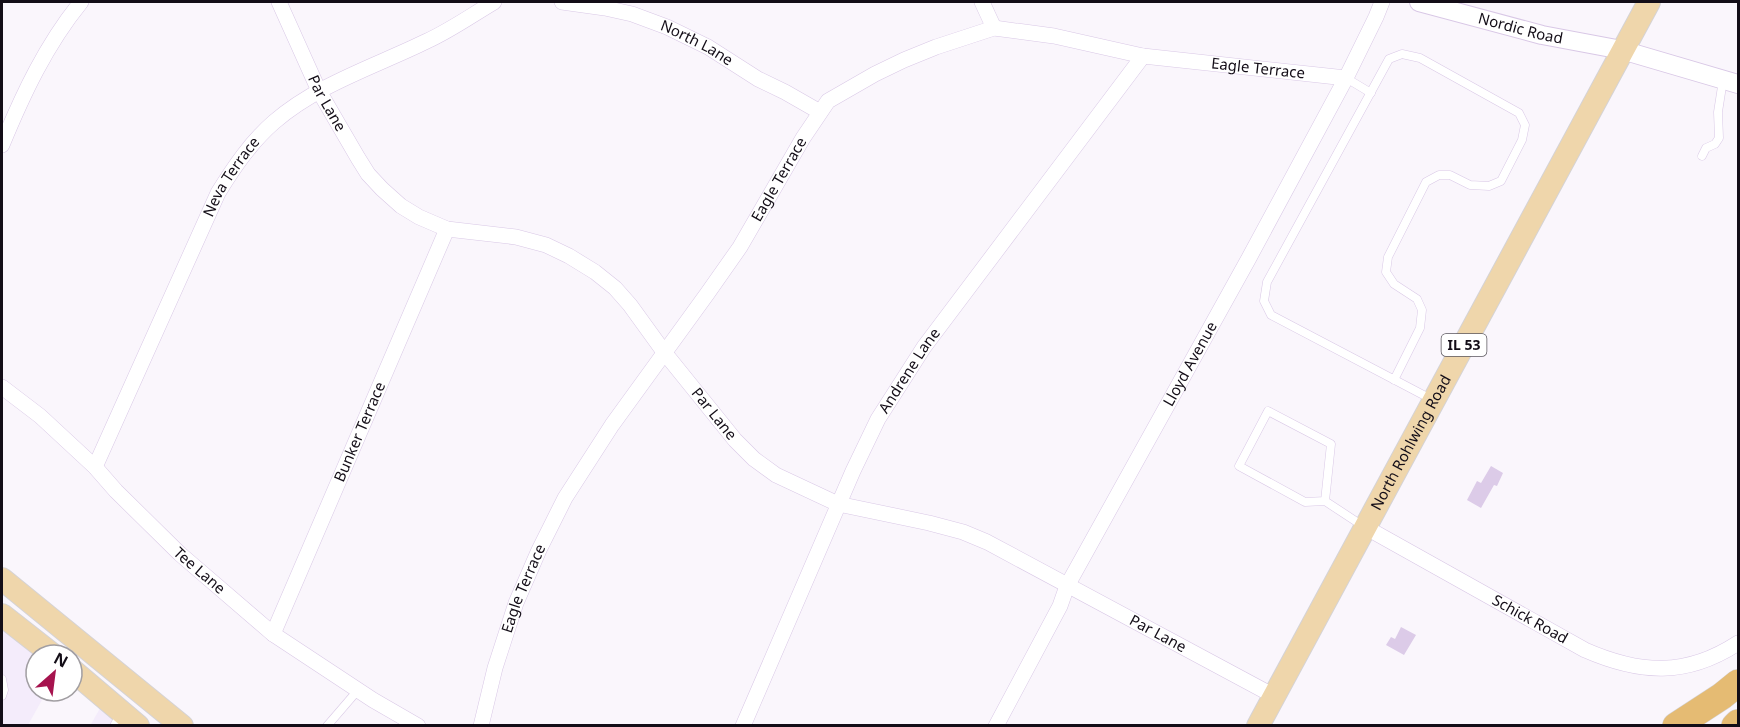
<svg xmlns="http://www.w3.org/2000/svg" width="1740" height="727" viewBox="0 0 1740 727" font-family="'Noto Sans',sans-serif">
<rect width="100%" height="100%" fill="#faf6fc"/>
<g fill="#f4ecfb">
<path d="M2,622l34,33v36h11l-19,34h-26z"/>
<path d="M103,703l26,23h-39z"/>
</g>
<g fill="#dccbe8">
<path d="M1491,466l12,7 -6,13 -3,-1 -13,23 -14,-8 10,-19 4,2z"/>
<path d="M1401,627l15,8 -12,20 -18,-10 5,-8 4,2z"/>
</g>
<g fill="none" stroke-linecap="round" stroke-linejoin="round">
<g stroke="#d9c8e6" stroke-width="9">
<g id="service">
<path d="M1346,78l25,15"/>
<path d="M1702,156l4,-8 9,-4 4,-6 -1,-26 5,-32"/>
<path d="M1394,380l26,-52 2,-18 -5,-11 -23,-15 -8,-12 2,-15 38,-75 13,-7h11l20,10 19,1 12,-5 21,-41 3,-15 -6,-12 -99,-55 -18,-4 -13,5 -122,223 -3,19 7,14 160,84"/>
<path d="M1325,501l6,-57 -63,-33 -29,55 66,36 20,-1 38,25"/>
<path d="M2,679l2,11 -2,6"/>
<path d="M114,726l7,-13"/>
<path d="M327,726l31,-36"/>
</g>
</g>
<g stroke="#d9c8e6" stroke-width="16">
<g id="minor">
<path id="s1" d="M279,2l40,89 39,67 10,16 14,15 19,17 18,11 28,12 69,8 30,8 23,11 26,16 20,16 15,17 34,47 71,88 19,19 22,16 62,29 91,19 34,9 24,10 287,154"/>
<path id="s2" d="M562,2l43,6 27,6 35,13 41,20 50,32 27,13 35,20"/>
<path d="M982,2l12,26"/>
<path d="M2,145c21,-51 44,-100 79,-143"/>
<path id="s3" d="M2,387l38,29 55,51 21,24 64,63 93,80 100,66 45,26"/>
<path id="s4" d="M95,467l123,-274c16,-26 33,-51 56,-71 44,-38 102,-56 153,-81 24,-11 45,-26 67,-39"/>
<path id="s5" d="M1365,527l220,123c55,24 101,27 153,-7"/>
<path id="s6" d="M273,634l174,-405"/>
<path id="s7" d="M481,726l14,-58 21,-65 23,-53 26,-52 47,-73 95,-131 33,-47 63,-109 25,-37 47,-27 29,-14 32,-13 58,-19 60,8 89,20 203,22"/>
<path id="s8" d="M743,726l110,-255 25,-52 46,-72 219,-291"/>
<path id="s9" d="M996,726l64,-120 7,-20 182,-328 97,-180 30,-61 6,-15"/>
</g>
</g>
<g stroke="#d9c8e6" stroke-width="20">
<g id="tertiary">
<path id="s10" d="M1419,2l123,33 80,15 116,34"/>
</g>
</g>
<g stroke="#d5d3d5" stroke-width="24">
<g id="primary">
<path d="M2,579l180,147"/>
<path d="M2,615l51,40"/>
<path d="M72,670l66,56"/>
<path id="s11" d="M1258,726l391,-724"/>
</g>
</g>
<g stroke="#d5d3d5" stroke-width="28">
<g id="motorway">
<path d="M1676,726l46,-30 16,-13"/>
<path d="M1735,726l3,-3"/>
</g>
</g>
<use href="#service" stroke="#fff" stroke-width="8"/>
<use href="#minor" stroke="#fff" stroke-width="15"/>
<use href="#tertiary" stroke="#fff" stroke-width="18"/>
<use href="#primary" stroke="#efd6ab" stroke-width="22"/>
<use href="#motorway" stroke="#e5bb73" stroke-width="27"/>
</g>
<g text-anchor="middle" stroke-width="5" stroke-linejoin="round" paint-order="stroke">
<rect fill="#fff" stroke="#5a565d" stroke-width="1.5" x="1441.5" y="334" width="45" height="22" rx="4.5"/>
<g font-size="14" font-weight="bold" fill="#130d17">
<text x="1464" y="350">IL 53</text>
</g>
<g font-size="15" fill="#130d17" stroke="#fff">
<text dy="5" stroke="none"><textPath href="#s10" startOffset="105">Nordic Road</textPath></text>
<text dy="5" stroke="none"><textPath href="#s2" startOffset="142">North Lane</textPath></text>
<text dy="5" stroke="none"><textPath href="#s7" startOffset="1170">Eagle Terrace</textPath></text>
<text dy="5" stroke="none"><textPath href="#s1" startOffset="112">Par Lane</textPath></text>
<text dy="5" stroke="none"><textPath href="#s4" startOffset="321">Neva Terrace</textPath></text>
<text dy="5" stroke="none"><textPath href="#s7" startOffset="628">Eagle Terrace</textPath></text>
<text dy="5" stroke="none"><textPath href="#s9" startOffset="411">Lloyd Avenue</textPath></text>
<text dy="5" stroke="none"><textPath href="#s8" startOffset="393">Andrene Lane</textPath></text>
<text dy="5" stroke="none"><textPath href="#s1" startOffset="634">Par Lane</textPath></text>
<text dy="5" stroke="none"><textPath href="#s6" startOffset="220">Bunker Terrace</textPath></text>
<text dy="5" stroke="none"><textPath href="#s11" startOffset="322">North Rohlwing Road</textPath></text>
<text dy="5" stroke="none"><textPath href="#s3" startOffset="270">Tee Lane</textPath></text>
<text dy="5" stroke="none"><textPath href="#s7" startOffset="144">Eagle Terrace</textPath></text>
<text dy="5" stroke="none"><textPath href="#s5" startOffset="189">Schick Road</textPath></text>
<text dy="5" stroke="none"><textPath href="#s1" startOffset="1138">Par Lane</textPath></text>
</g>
</g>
<rect width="1740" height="727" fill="none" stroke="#130d17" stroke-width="6"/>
<g transform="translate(54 673) rotate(28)"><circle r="28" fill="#ffffff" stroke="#a19ea2" stroke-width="1.5"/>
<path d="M0-4.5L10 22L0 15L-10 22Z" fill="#a6134e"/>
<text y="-9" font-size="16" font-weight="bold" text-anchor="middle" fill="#130d17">N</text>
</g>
</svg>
